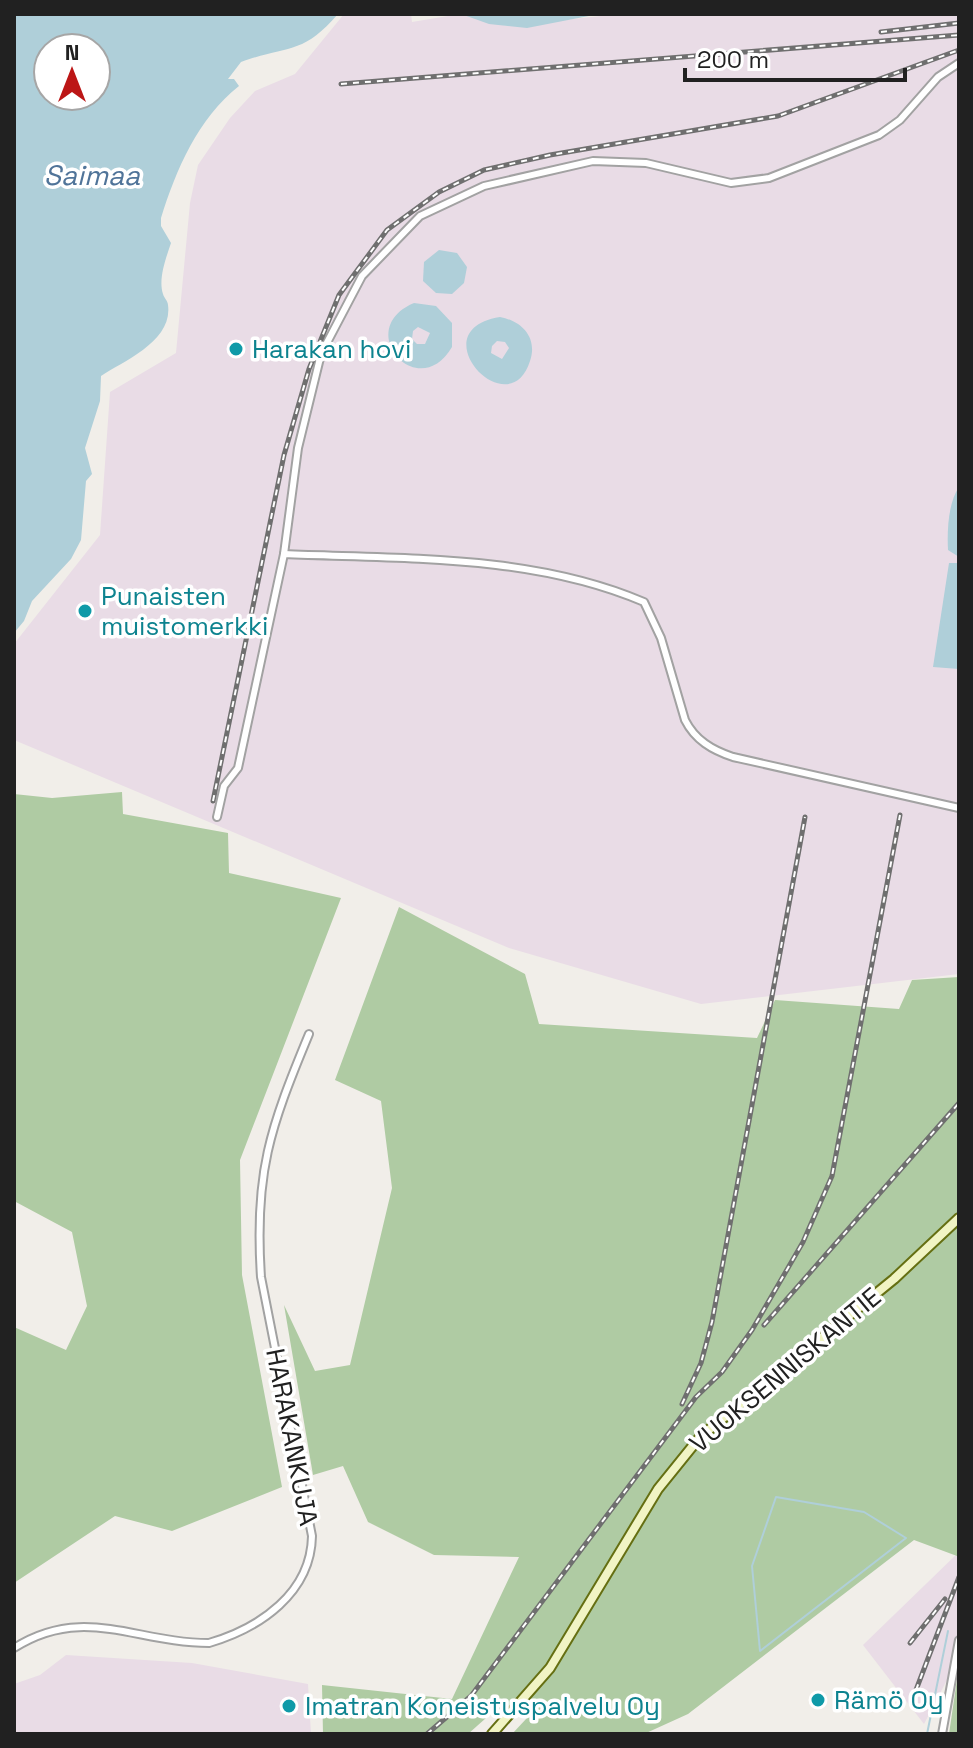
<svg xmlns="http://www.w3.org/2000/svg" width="973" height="1748" viewBox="0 0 973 1748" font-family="'Space Grotesk',sans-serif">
<rect width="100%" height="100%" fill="#f1eee9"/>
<g fill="#e9dce6">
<path d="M344,14h67l1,8 48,-8 47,12 112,-12h340v960l-258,30 -192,-56 -495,-208v-96l86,-109 10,-143 66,-39 14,-150 8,-38 32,-47 25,-27 40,-17z"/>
<path d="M959,1552v105l-35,67 -61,-79z"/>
<path d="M66,1655l126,8 116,21 3,50h-297v-50l26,-9z"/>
</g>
<g fill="#afcba3">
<path d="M122,792l1,22 105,19 1,40 112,25 -101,262 2,115 40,212 -110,44 -57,-15 -101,67v-256l52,23 21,-44 -15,-74 -58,-31v-407l38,4z"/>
<path d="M399,907l126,67 14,50 218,14 18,-38 124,9 13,-29 47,-3v575l-2,4 -43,-16 -226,174 -44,20h-132l30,-32 -47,8 -27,24h-145l-1,-49 130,14 67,-142 -85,-2 -66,-33 -25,-56 -30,9 -29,-170 31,66 35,-6 42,-177 -11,-87 -46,-21z"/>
<path d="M959,1666v68h-10z"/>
</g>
<g fill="#afcfd9" fill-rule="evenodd">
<path d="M14,14h324c-36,42 -51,31 -97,48l-13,17h6l5,7c-41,32 -63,84 -78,132v8l10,17c-5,15 -13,36 -8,51 1,4 5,7 5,11 5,36 -44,56 -67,71l-1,25 -15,47 7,26 -6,7 -5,59 -10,19 -39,42 -8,20 -10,12zM96,48v48h-48v-48z"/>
<path d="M461,14h138l-72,14 -38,-4z"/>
<path d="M439,250l18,3 10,14 -3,16 -12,11 -16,-1 -13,-12 1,-19z"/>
<path d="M414,303l22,3 16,17v24c-34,58 -100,-18 -38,-44zM418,327l12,6 -5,11h-8l-5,-5 1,-8z"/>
<path d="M500,317c22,4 38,21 30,44 -21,67 -112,-31 -30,-44zM497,341l8,1 4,6 -7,11 -11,-6 1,-7z"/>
<path d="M959,487v70l-11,-7c-1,-19 0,-47 11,-63z"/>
<path d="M949,563h10v106l-26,-2z"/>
</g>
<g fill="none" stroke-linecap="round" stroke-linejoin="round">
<g stroke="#afcfd9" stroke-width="2">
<path d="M776,1497l88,15 42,26 -146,113 -8,-85z"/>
<path d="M927,1734l21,-103"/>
</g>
<g stroke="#a2a2a2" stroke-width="10">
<g id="street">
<path d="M284,554l14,-106 23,-94 41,-78 58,-60 64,-30 109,-25 53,2 85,20 38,-5 110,-43 21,-15 38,-43 21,-14"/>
<path d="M217,817l7,-31 14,-18 46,-214c119,5 248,0 360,48l17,36 24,82c10,20 27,30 48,37l226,51"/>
<path d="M14,1648c69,-44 122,-5 195,-5 51,-15 102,-50 103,-107l-51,-259c-7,-104 9,-149 48,-243"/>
<path d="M942,1734l17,-94"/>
</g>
</g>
<g stroke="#656f12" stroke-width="12">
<path id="secondary" d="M492,1734l58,-66 108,-179 42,-52 194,-158 65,-61"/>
</g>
<use href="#street" stroke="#fff" stroke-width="6"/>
<use href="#secondary" stroke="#f1f4c4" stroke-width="8"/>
<g stroke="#6f6f6f" stroke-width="5">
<g id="rail">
<path d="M881,32l78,-9"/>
<path d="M341,84l618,-49"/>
<path d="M213,801l71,-346 25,-86 30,-74 48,-65 52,-38 45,-22 66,-15 228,-39 181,-66"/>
<path d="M764,1325l195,-222"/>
<path d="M682,1404l19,-41 11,-41 93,-505"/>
<path d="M910,1643l35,-44"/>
<path d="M916,1690l43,-113"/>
<path d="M427,1734l44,-38 225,-299 26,-25 30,-42 51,-88 29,-66 68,-361"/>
</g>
</g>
<use href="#rail" stroke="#fff" stroke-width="2" stroke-dasharray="6" stroke-linecap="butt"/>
</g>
<g fill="#0f9aa8" stroke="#fff" stroke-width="3">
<circle cx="236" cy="349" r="8"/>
<circle cx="85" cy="611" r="8"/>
<circle cx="818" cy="1700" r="8"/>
<circle cx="289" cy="1706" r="8"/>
</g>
<g text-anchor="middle" stroke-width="7" stroke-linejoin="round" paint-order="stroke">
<g font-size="26" fill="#0d838f" stroke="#fff" text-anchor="start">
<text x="252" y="358">Harakan hovi</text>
<text x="101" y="605">Punaisten<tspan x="101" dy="30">muistomerkki</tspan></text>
<text x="834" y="1709">Rämö Oy</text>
<text x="305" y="1715">Imatran Koneistuspalvelu Oy</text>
</g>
<g font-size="26" fill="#212121" stroke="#fff">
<text transform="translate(785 1370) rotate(-40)" y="9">VUOKSENNISKANTIE</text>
<text transform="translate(292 1437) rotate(79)" y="9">HARAKANKUJA</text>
</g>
<g font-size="28" font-style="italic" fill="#507499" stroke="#fff">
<text x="92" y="185">Saimaa</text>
</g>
</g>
<rect width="973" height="1748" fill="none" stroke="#212121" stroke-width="32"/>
<g transform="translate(72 72)"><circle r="38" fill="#ffffff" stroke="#a6a6a6" stroke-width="2"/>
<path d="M0-6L14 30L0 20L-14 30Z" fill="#bc1616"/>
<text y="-12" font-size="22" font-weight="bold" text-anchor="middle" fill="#212121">N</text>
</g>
<path d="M685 68v12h220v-12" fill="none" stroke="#212121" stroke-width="4"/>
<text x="697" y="68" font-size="24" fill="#212121" stroke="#ffffff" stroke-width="6" paint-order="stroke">200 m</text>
</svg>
